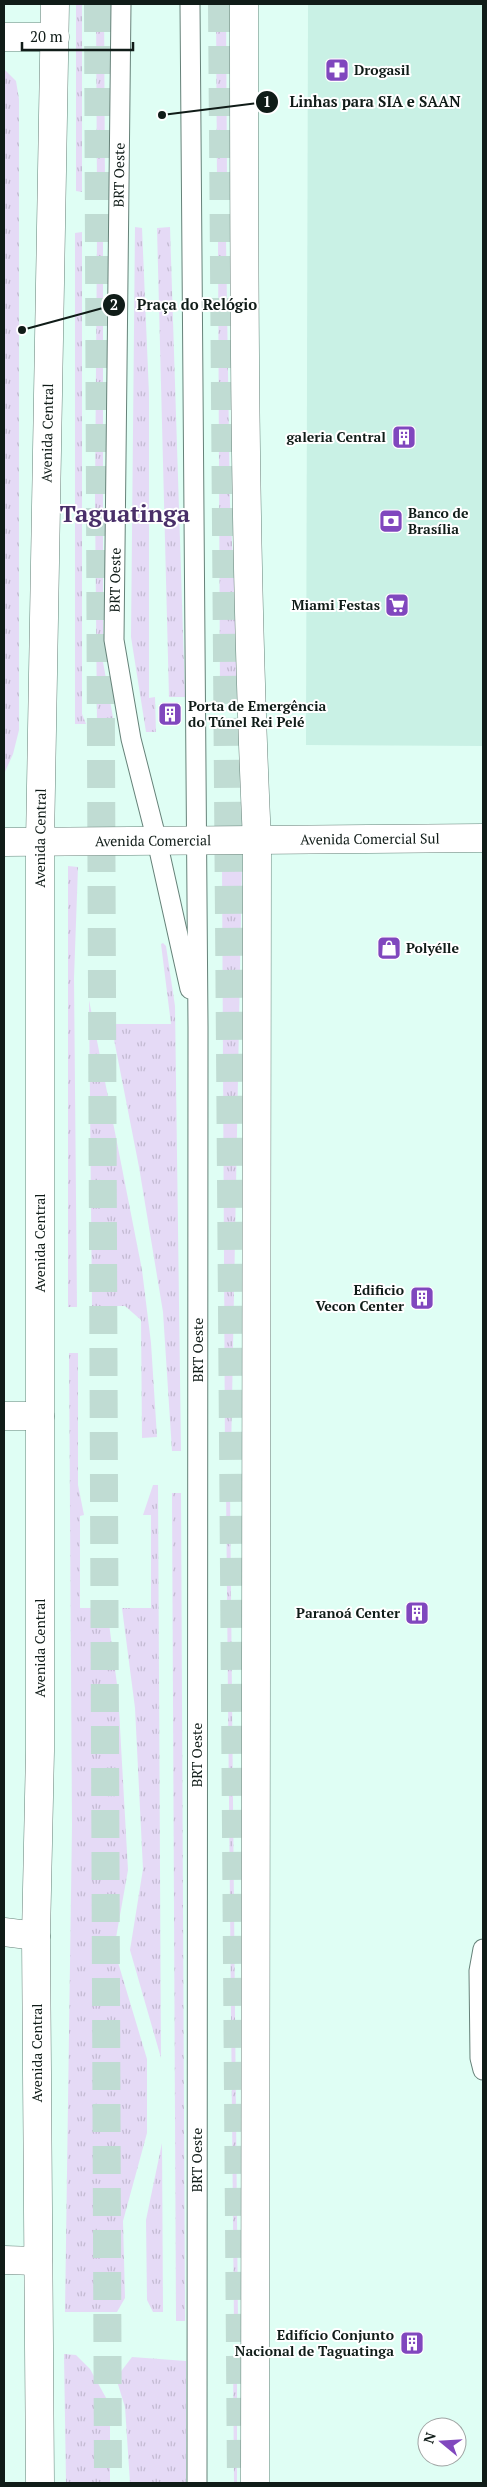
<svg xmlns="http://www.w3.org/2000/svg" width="487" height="2487" viewBox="0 0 487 2487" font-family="'PT Serif',serif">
<defs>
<pattern id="grass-tufts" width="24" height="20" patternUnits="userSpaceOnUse" patternTransform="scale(1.25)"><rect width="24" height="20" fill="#e5daf6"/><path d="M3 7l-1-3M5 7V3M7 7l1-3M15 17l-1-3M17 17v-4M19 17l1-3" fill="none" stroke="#c3bad2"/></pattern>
</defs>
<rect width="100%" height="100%" fill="#dffef4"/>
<path fill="#c9f1e5" d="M308,4h175v742l-177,-1z"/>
<g fill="url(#grass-tufts)">
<path d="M76,4h6v188l-6,-1z"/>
<path d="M96,4h8l1,190h-8z"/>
<path d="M216,4h10l1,180h-10z"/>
<path d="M4,69l12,12 3,18v631l-6,24 -9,20z"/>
<path d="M135,227l7,1 7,166v304l6,-1 1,35h-10l-15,-95z"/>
<path d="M170,227l15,470h-16l-12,-469z"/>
<path d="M82,232v482l4,10h-11v-491z"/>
<path d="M103,235v427l11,61h-17l-2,-225 2,-262z"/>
<path d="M218,239h8l4,265 10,193h-20z"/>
<path d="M222,863h20l-11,592h-6z"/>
<path d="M68,866l10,1 -4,111 3,329h-9z"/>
<path d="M163,943l3,3 9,60 6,445h-9l-9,-139 -24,-145 -28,-143h60l-10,-80z"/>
<path d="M89,1000l53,270 9,73 6,94 -15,1 -1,-118 -16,-14h-33z"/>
<path d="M69,1353h9v132l6,30 -4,1v92h27l11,84 10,178 -14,79 33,110v74l-24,88 2,77 -8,14h-52l7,-487z"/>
<path d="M153,1485h5l3,573 -31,-108 13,-81 -8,-161 -13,-100h29v-93h-8z"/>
<path d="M226,1487l4,1 8,835h-4z"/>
<path d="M172,1493h9l4,828h-9z"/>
<path d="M162,2143l1,169h-10l-6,-12 -1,-80z"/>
<path d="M64,2354l12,1 14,14 20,36v78h-44z"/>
<path d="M233,2356h4v127h-3z"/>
<path d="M132,2357l54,4v122h-56l-5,-76 -9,-29z"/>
</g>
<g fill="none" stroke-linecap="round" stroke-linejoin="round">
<g stroke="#c0dcd3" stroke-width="28" stroke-dasharray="28 14" stroke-linecap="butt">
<path d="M98,4l10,2479"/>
<path d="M222,4l19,2479"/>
</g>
<g stroke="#668279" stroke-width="21">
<g id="lane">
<path d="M121,4l-7,636 17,99 26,102 33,148"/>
<path d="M190,4l8,1023 -1,1456"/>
<path d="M483,1949l-4,22 1,87 3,12"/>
</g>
</g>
<g stroke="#668279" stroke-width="29">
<g id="street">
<path d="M4,1416h36"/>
<path d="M4,1932l32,4"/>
<path d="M4,2260l34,1"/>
</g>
</g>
<g stroke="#668279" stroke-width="29">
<g id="secondary">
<path d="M244,4c0,279 0,558 13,837l-2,1642"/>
<path d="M4,37h51"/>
<path id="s1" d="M4,842l479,-4"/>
<path id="s2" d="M40,2483l-4,-547 4,-185v-909l15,-838"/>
</g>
</g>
<use href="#lane" stroke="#fff" stroke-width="19"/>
<use href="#street" stroke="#fff" stroke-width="28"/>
<use href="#secondary" stroke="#fff" stroke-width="28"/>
</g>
<defs>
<g id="pharmacy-square" transform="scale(1.25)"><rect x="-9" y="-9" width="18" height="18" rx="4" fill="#8047be" stroke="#fff"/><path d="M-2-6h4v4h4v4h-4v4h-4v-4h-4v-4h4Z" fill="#fff"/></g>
<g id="building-square" transform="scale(1.25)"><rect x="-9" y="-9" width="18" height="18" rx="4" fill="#8047be" stroke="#fff"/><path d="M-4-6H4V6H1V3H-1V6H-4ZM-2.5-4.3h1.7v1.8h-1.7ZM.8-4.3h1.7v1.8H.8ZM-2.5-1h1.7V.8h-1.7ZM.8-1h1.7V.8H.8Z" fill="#fff"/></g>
<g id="bank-square" transform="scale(1.25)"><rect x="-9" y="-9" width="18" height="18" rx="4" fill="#8047be" stroke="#fff"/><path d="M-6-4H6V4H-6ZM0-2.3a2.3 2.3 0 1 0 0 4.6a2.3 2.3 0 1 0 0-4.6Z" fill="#fff"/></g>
<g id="supermarket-square" transform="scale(1.25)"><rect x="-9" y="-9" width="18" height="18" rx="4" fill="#8047be" stroke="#fff"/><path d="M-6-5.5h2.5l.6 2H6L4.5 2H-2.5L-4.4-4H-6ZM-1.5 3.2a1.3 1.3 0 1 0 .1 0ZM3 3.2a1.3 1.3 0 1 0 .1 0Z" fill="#fff"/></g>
<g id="shop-square" transform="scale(1.25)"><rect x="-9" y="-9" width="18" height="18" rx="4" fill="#8047be" stroke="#fff"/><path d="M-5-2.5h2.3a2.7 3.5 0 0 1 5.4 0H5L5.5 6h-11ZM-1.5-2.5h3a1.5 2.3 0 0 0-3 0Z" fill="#fff"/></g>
</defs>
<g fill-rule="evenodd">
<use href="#pharmacy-square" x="337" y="70"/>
<use href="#building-square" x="404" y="437"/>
<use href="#bank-square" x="391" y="521"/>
<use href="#supermarket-square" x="397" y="605"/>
<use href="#building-square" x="170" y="714"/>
<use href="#shop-square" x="389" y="948"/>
<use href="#building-square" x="422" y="1298"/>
<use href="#building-square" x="417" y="1613"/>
<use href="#building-square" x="412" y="2343"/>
</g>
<g text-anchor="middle" stroke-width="4" stroke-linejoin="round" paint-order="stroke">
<g font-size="14" font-weight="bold" fill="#101c18" stroke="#fff" text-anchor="end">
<text x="354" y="75" text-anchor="start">Drogasil</text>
<text x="386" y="442">galeria Central</text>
<text x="408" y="518" text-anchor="start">Banco de<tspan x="408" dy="16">Brasília</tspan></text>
<text x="380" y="610">Miami Festas</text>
<text x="188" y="711" text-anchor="start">Porta de Emergência<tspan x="188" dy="16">do Túnel Rei Pelé</tspan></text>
<text x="406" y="953" text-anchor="start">Polyélle</text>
<text x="404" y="1295">Edificio<tspan x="404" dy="16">Vecon Center</tspan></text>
<text x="400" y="1618">Paranoá Center</text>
<text x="394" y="2340">Edifício Conjunto<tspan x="394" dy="16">Nacional de Taguatinga</tspan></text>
</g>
<g font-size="14" fill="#101c18" stroke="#fff">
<text transform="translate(119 175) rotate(-89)" y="5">BRT Oeste</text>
<text dy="5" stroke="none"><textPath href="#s2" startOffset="2050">Avenida Central</textPath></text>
<text transform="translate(115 580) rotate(-89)" y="5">BRT Oeste</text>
<text dy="5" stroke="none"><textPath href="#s2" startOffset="1645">Avenida Central</textPath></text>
<text dy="5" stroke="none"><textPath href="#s1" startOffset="366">Avenida Comercial Sul</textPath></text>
<text dy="5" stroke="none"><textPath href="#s1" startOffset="149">Avenida Comercial</textPath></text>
<text transform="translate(40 1243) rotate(-90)" y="5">Avenida Central</text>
<text transform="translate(198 1350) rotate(-90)" y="5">BRT Oeste</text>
<text transform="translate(40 1648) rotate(-90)" y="5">Avenida Central</text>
<text transform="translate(197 1755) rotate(-90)" y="5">BRT Oeste</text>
<text transform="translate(37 2053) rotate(-90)" y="5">Avenida Central</text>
<text transform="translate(197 2160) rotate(-90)" y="5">BRT Oeste</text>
</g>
<g font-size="24" font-weight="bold" fill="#492f69" stroke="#fff">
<text x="125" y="522">Taguatinga</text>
</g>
</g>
<path fill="none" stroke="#101c18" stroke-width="2" d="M162 115L267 102M22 330L114 305"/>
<g fill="#101c18" stroke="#fff" stroke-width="2">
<circle cx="162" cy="115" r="5"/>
<circle cx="22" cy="330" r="5"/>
<circle cx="267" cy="102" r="12"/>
<circle cx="114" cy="305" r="12"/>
</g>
<g font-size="15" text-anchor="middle" font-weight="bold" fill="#fff">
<text x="267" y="107">1</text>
<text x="114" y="310">2</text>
</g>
<g font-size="15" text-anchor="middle" font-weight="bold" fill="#101c18" stroke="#fff" stroke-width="4" stroke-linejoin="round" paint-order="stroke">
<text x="375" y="107">Linhas para SIA e SAAN</text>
<text x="197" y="310">Praça do Relógio</text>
</g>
<rect width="487" height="2487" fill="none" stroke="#101c18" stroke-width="10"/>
<g transform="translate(442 2442) rotate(288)"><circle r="24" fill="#ffffff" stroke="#9fa4a3"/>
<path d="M0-4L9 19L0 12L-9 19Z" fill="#8047be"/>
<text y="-8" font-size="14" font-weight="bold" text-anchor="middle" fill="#101c18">N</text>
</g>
<path d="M22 42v8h111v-8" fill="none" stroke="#101c18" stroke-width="2.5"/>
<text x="30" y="42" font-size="15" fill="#101c18" stroke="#ffffff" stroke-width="4" paint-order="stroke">20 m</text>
</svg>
